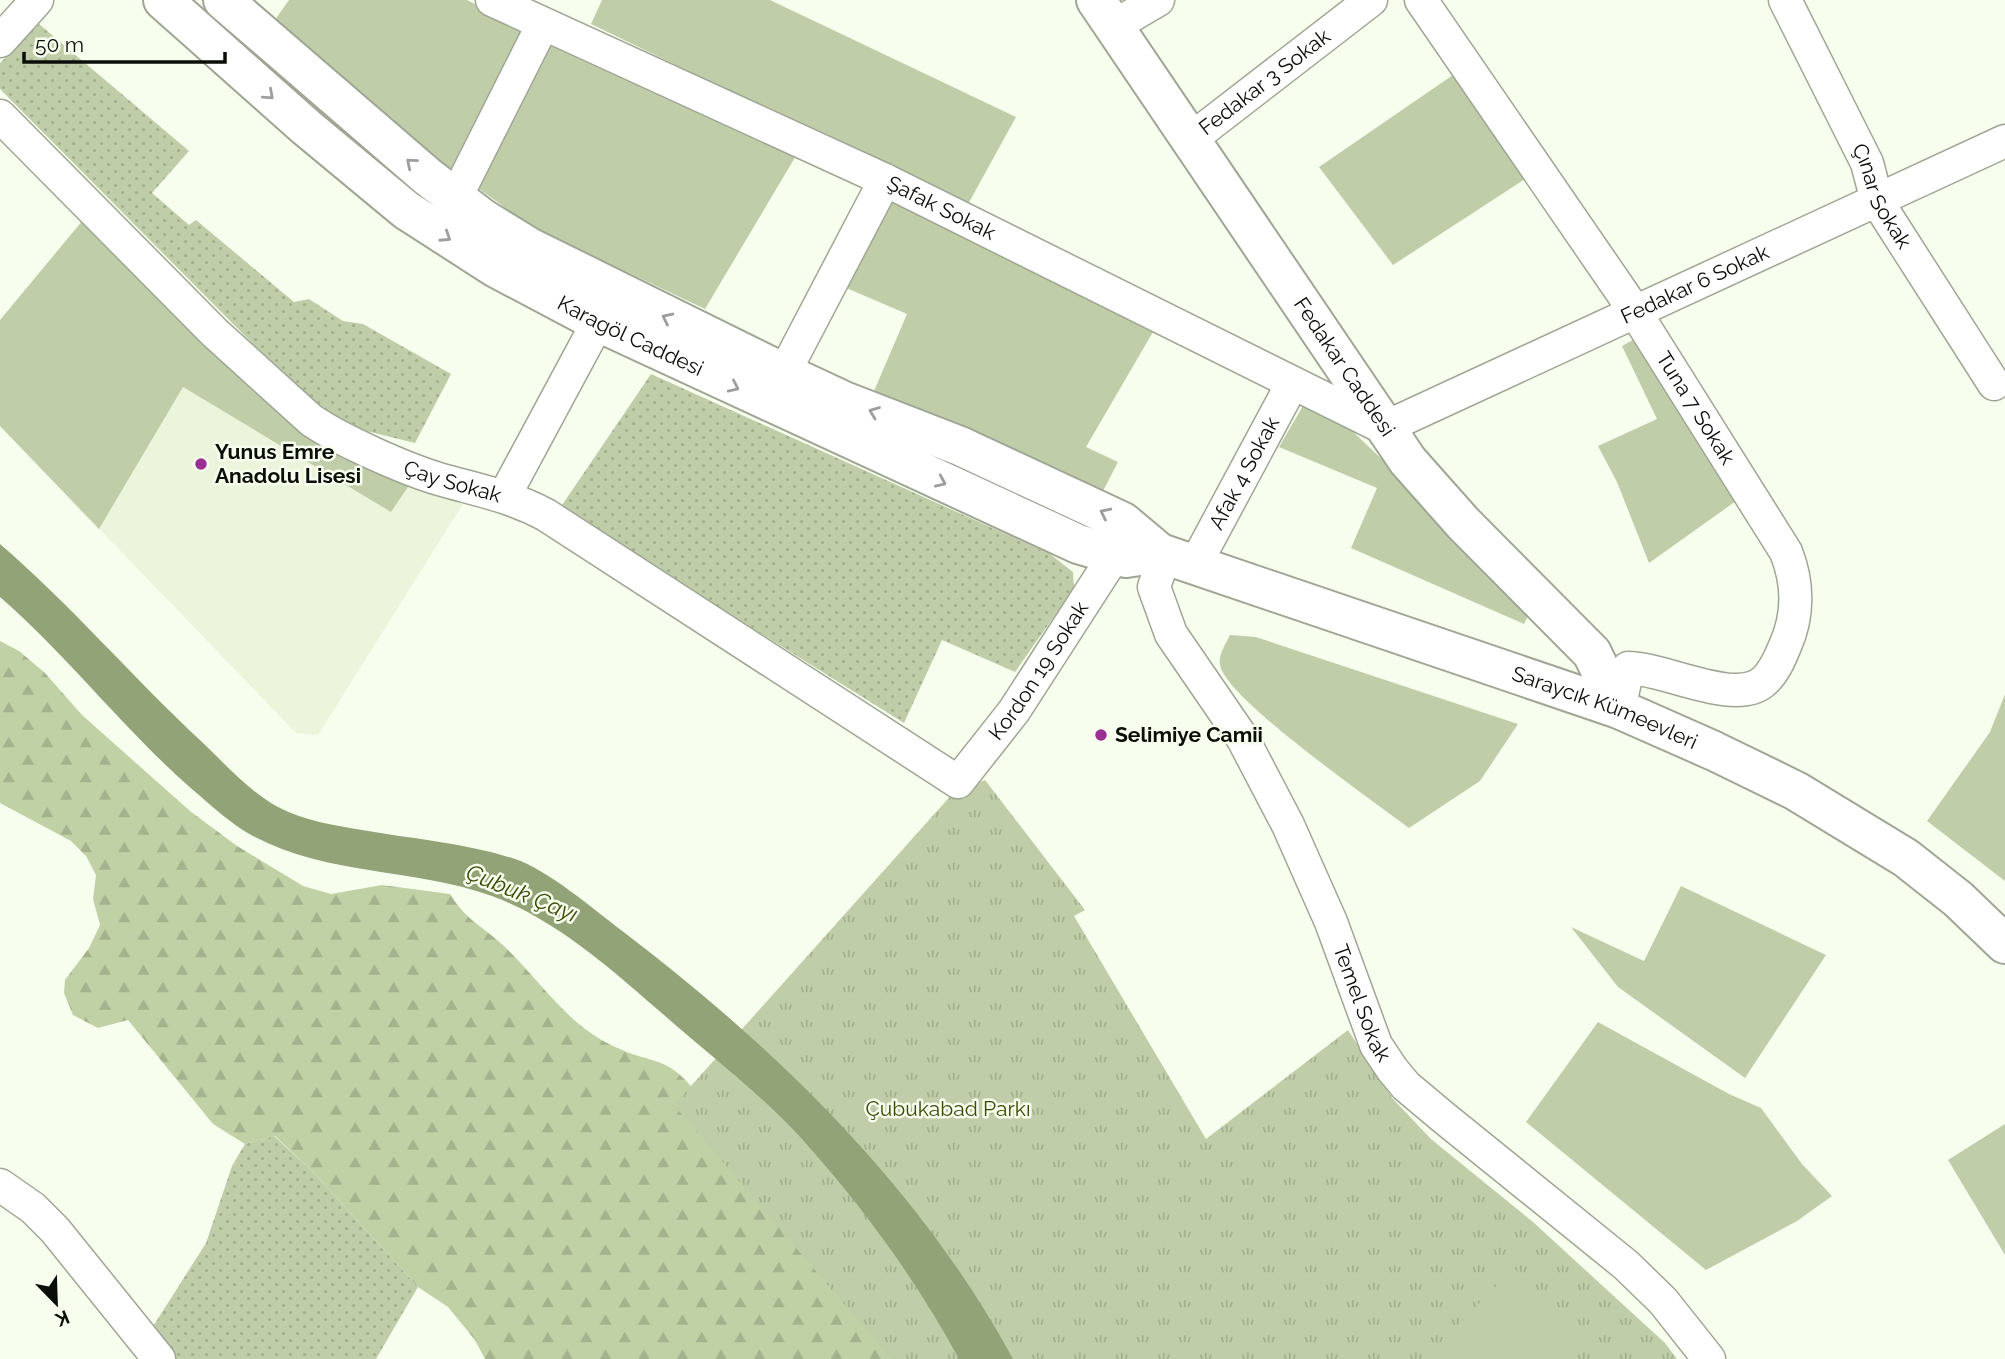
<svg xmlns="http://www.w3.org/2000/svg" width="2005" height="1359" viewBox="0 0 2005 1359" font-family="Raleway,sans-serif">
<defs>
<pattern id="grass-dots" width="8" height="8" patternUnits="userSpaceOnUse" patternTransform="scale(1.75)"><rect width="8" height="8" fill="#bfcea8"/><path d="M2 2h.1M6 6h.1" fill="none" stroke="#a3b08f" stroke-width="1.8" stroke-linecap="round"/></pattern>
<pattern id="forest-firs" width="22" height="20" patternUnits="userSpaceOnUse" patternTransform="scale(1.75)"><rect width="22" height="20" fill="#c0d2a5"/><path d="M5 1l3.5 6h-7zM16 11l3.5 6h-7z" fill="#a4b38d"/></pattern>
<pattern id="park-tufts" width="24" height="20" patternUnits="userSpaceOnUse" patternTransform="scale(1.75)"><rect width="24" height="20" fill="#bfcea8"/><path d="M3 7l-1-3M5 7V3M7 7l1-3M15 17l-1-3M17 17v-4M19 17l1-3" fill="none" stroke="#a3b08f"/></pattern>
</defs>
<rect width="100%" height="100%" fill="#f7feed"/>
<path fill="#ebf5dc" d="M136,274l156,151 30,20 141,59 -145,231 -22,-2 -296,-307v-106z"/>
<g fill="url(#grass-dots)">
<path d="M39,24l150,127 -37,42 37,32 7,-5 98,82 15,-3 34,22 20,3 88,50 -36,69 -49,-12 -30,-13 -24,-20 -53,-48 -259,-261v-26z"/>
<path d="M651,374l399,180 23,18 1,16 -59,84 -73,-32 -38,83 -344,-215z"/>
<path d="M274,1136l36,33 108,118 -42,72h-201l-23,-31 54,-85 26,-77 13,-22z"/>
</g>
<path fill="url(#forest-firs)" d="M0,641l19,10 26,22 37,42 108,96 47,35 66,40 28,8 51,-9 68,9c17,28 35,33 57,55 34,33 61,76 106,97 44,21 56,7 88,54l228,259h-444l-10,-19 -27,-33 -30,-20 -108,-118 -35,-33 -30,8 -32,-20 -85,-104 -30,8 -25,-13 -9,-22 1,-13 24,-32 11,-23 -7,-26 3,-24 -10,-19 -15,-15 -71,-38z"/>
<path fill="url(#park-tufts)" d="M985,780l100,130 -11,6 132,223 142,-109 45,69 38,40 102,83 132,121 12,16h-786l-217,-254 280,-313z"/>
<g fill="#bfcea8">
<path d="M289,0h178l60,30 -74,151 -181,-157z"/>
<path d="M602,0h168l246,117 -49,89 -376,-182z"/>
<path d="M547,34l253,115 -95,160 -171,-81 -59,-42z"/>
<path d="M1453,75l72,104 -132,86 -74,-98z"/>
<path d="M892,193l261,139 -67,115 32,15 -17,33 -227,-104 33,-77 -63,-27z"/>
<path d="M83,220l209,205 30,20 88,39 -19,28 -208,-125 -84,142 -99,-103v-106z"/>
<path d="M1638,337l98,164 -87,62 -32,-81 -19,-36 59,-27 -35,-73z"/>
<path d="M1304,404l43,22 187,178 -10,20 -173,-76 26,-60 -98,-41z"/>
<path d="M1230,635l26,2 262,87 -38,57 -71,47c-34,-26 -183,-129 -189,-163 -2,-10 6,-22 10,-30z"/>
<path d="M2005,694v187l-78,-60 63,-89z"/>
<path d="M1681,886l145,69 -81,123 -127,-91 -47,-60 73,34z"/>
<path d="M1598,1022l131,72 32,14 41,56 30,32 -35,25 -91,49 -180,-148z"/>
<path d="M2005,1124v131l-57,-95z"/>
<path d="M1514,1268l73,73 -17,18h-146z"/>
</g>
<path fill="#92a378" d="M0,544c71,61 133,134 202,198 23,22 48,50 76,65 26,14 56,18 84,23 51,9 104,13 153,29 33,11 77,49 106,71 154,117 299,257 392,429h-54c-42,-78 -98,-155 -158,-221 -41,-45 -92,-83 -137,-123 -52,-45 -107,-95 -172,-119 -78,-28 -164,-20 -239,-60 -21,-11 -41,-30 -60,-46 -69,-60 -124,-133 -193,-193z"/>
<g fill="none" stroke-linecap="round" stroke-linejoin="round">
<g stroke="#9fa695" stroke-width="35">
<g id="street">
<path id="s1" d="M492,0l393,180 499,248 621,-287"/>
<path id="s2" d="M1421,0l213,310 152,242c12,30 13,63 -1,94 -5,12 -11,27 -22,36 -29,24 -99,-14 -135,-14l-9,41"/>
<path id="s3" d="M1785,0l82,163 10,38 117,183"/>
<path d="M1114,26l44,-26"/>
<path d="M0,41l37,-41"/>
<path id="s4" d="M0,116l215,217 96,87c29,20 94,49 128,59 38,11 72,17 107,36l412,267 56,-71 100,-155"/>
<path id="s5" d="M1191,139l180,-139"/>
<path d="M455,199l88,-175"/>
<path d="M784,373l101,-193"/>
<path d="M505,495l93,-173"/>
<path id="s6" d="M1165,554l-11,33 17,47 72,105 45,86 43,97 45,123 16,24 14,17 37,31 183,148 37,36 46,58"/>
<path id="s7" d="M1196,563l96,-179"/>
<path d="M0,1185l33,23 22,22 104,129"/>
</g>
</g>
<g stroke="#9fa695" stroke-width="42">
<g id="secondary">
<path id="s8" d="M163,0l143,127 100,83 90,58 102,54 480,222 48,14 34,-5"/>
<path id="s9" d="M223,0l205,177 54,41 47,29 255,126 60,28 116,45 144,67 19,9 37,31 459,156 95,42 82,40 110,67 52,41 47,45"/>
<path id="s10" d="M1096,0l312,461 55,62 129,130 27,56"/>
</g>
</g>
<use href="#street" stroke="#fff" stroke-width="32"/>
<use href="#secondary" stroke="#fff" stroke-width="38"/>
</g>
<defs><path id="oneway-chevron" d="M-2-3.5L2.5 0L-2 3.5" fill="none" stroke-width="1.6" stroke-linecap="round" stroke-linejoin="round" transform="scale(1.75)"/></defs>
<g stroke="#9d9f9c">
<use href="#oneway-chevron" transform="translate(269 95) rotate(42)"/>
<use href="#oneway-chevron" transform="translate(411 163) rotate(-140)"/>
<use href="#oneway-chevron" transform="translate(446 237) rotate(33)"/>
<use href="#oneway-chevron" transform="translate(667 318) rotate(-154)"/>
<use href="#oneway-chevron" transform="translate(734 387) rotate(25)"/>
<use href="#oneway-chevron" transform="translate(874 412) rotate(-159)"/>
<use href="#oneway-chevron" transform="translate(941 482) rotate(24)"/>
<use href="#oneway-chevron" transform="translate(1105 513) rotate(-154)"/>
</g>
<g fill="#9a3092" stroke="#f7feed" stroke-width="2.5">
<circle cx="201" cy="464" r="7"/>
<circle cx="1101" cy="735" r="7"/>
</g>
<g text-anchor="middle" stroke-width="5" stroke-linejoin="round" paint-order="stroke">
<g font-size="21" fill="#0b0e08" stroke="#f7feed">
<text dy="7" stroke="none"><textPath href="#s5" startOffset="93">Fedakar 3 Sokak</textPath></text>
<text dy="7" stroke="none"><textPath href="#s3" startOffset="219">Çınar Sokak</textPath></text>
<text dy="7" stroke="none"><textPath href="#s1" startOffset="495">Şafak Sokak</textPath></text>
<text dy="7" stroke="none"><textPath href="#s1" startOffset="1332">Fedakar 6 Sokak</textPath></text>
<text dy="7" stroke="none"><textPath href="#s8" startOffset="579">Karagöl Caddesi</textPath></text>
<text dy="7" stroke="none"><textPath href="#s10" startOffset="443">Fedakar Caddesi</textPath></text>
<text dy="7" stroke="none"><textPath href="#s2" startOffset="492">Tuna 7 Sokak</textPath></text>
<text dy="7" stroke="none"><textPath href="#s7" startOffset="102">Afak 4 Sokak</textPath></text>
<text dy="7" stroke="none"><textPath href="#s4" startOffset="590">Çay Sokak</textPath></text>
<text dy="7" stroke="none"><textPath href="#s4" startOffset="1318">Kordon 19 Sokak</textPath></text>
<text dy="7" stroke="none"><textPath href="#s9" startOffset="1568">Saraycık Kümeevleri</textPath></text>
<text dy="7" stroke="none"><textPath href="#s6" startOffset="502">Temel Sokak</textPath></text>
</g>
<g font-size="21" font-weight="bold" fill="#0b0e08" stroke="#f7feed" text-anchor="start">
<text x="215" y="459">Yunus Emre<tspan x="215" dy="24">Anadolu Lisesi</tspan></text>
<text x="1115" y="742">Selimiye Camii</text>
</g>
<g font-size="21" fill="#364a02" stroke="#f7feed">
<text x="948" y="1116">Çubukabad Parkı</text>
</g>
<g font-size="23" font-style="italic" fill="#394d07" stroke="#f7feed">
<text transform="translate(522 893) rotate(22)" y="8">Çubuk Çayı</text>
</g>
</g>
<g transform="translate(56 1303) rotate(157)" stroke="#f7feed" stroke-width="5" paint-order="stroke">
<path d="M0-5L12 26L0 18L-12 26Z" fill="#0b0e08"/>
<text y="-10" font-size="19" font-weight="bold" text-anchor="middle" fill="#0b0e08">K</text>
</g>
<path d="M24 52v10h201v-10" fill="none" stroke="#0b0e08" stroke-width="3.5"/>
<text x="35" y="52" font-size="21" fill="#0b0e08" stroke="#f7feed" stroke-width="5" paint-order="stroke">50 m</text>
</svg>
